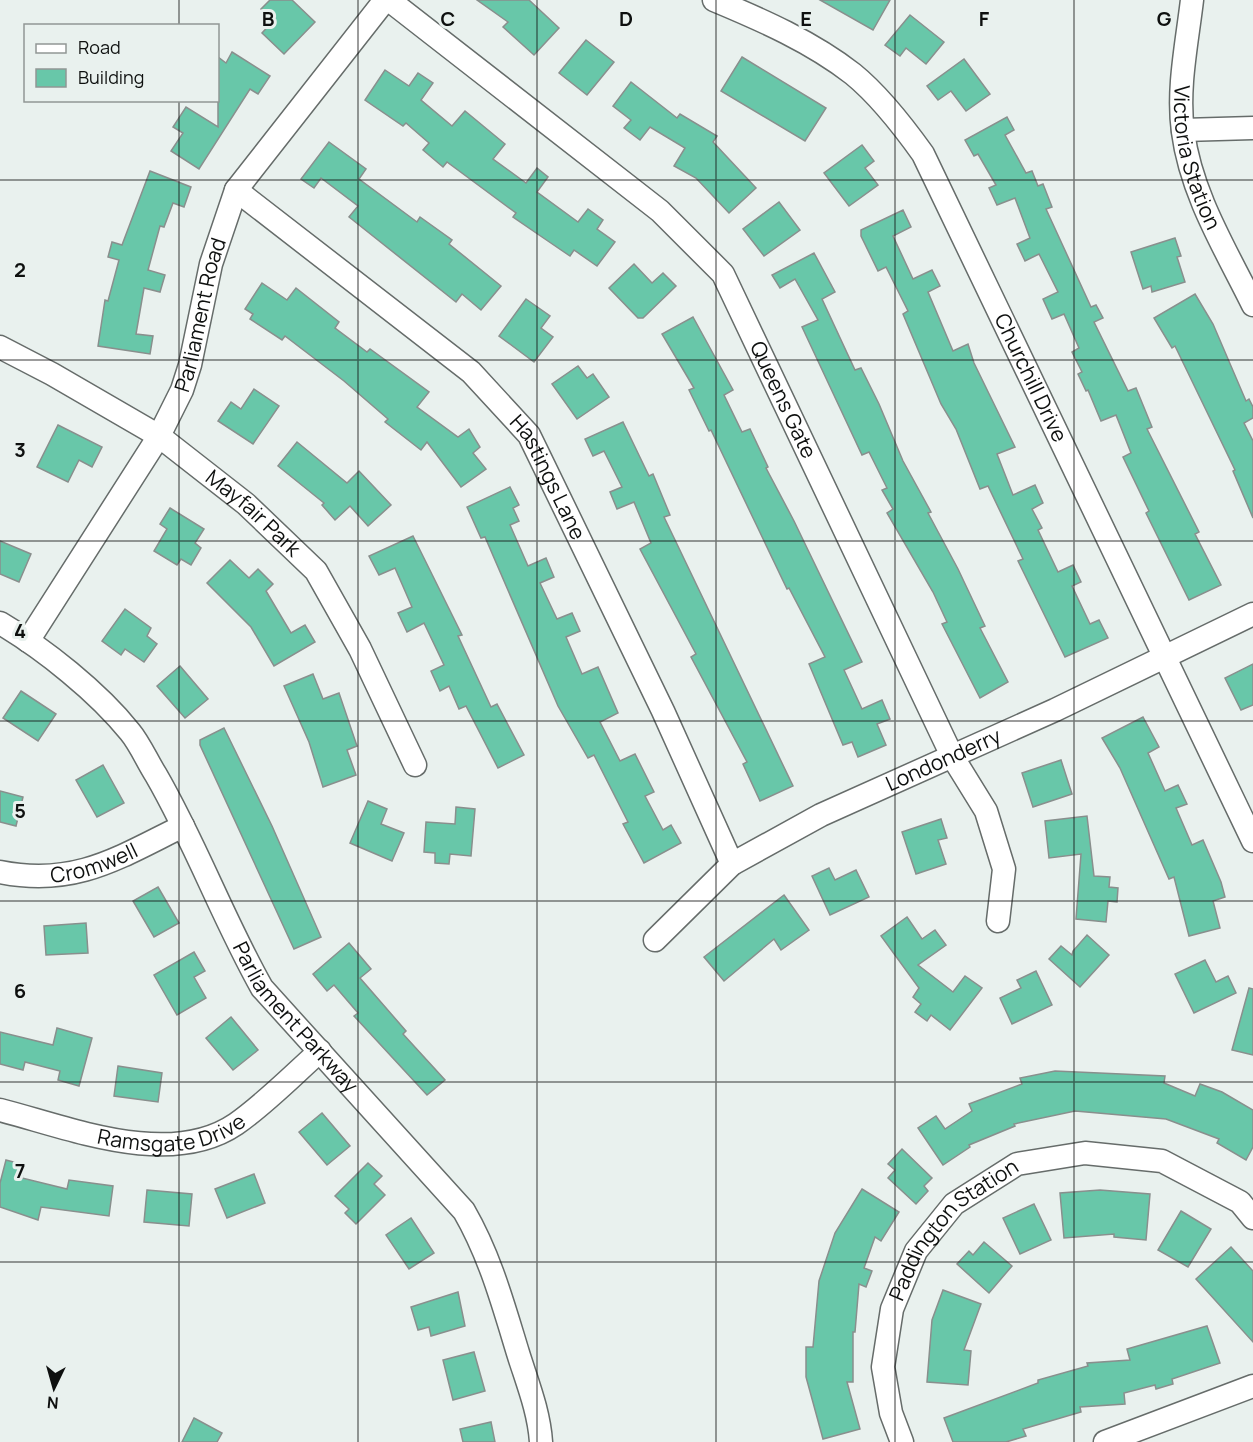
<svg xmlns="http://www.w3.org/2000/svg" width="1253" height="1442" viewBox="0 0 1253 1442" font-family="Manrope,sans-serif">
<rect width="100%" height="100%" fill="#e9f1ee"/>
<g fill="#68c7a9" stroke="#898f8d" stroke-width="1.5">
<path d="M270,0h22l23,22 -31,32 -22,-21 11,-12 -12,-12z"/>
<path d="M477,0h52l30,28 -25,27 -31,-28 5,-5z"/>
<path d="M820,0h70l-17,30z"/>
<path d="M910,15l34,27 -18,22 -20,-16 -6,8 -15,-11z"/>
<path d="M586,40l28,22 -27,33 -28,-22z"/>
<path d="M232,52l38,24 -12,18 -8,-5 -51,80 -28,-18 12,-18 -10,-6 13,-20 32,20v-70l8,6z"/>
<path d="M742,57l84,51 -21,33 -84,-50z"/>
<path d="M964,59l26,35 -24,17 -15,-20 -13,9 -11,-14z"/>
<path d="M385,70l24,16 9,-13 15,10 -12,17 31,26 13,-15 40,33 -12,15 33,24 11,-15 11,9 -11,15 41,30 10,-13 15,11 -6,9 18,13 -18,24 -23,-16 -4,6 -28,-19 -29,-20 3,-4 -69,-51 -4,5 -20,-17 6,-7 -23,-20 -3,3 -38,-26z"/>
<path d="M631,82l46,36 3,-4 37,22 -4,6 43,46 -27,25 -33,-35 -22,-12 11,-18 -35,-21 -10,13 -16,-12 7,-8 -18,-14z"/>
<path d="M1007,117l7,13 -9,5 21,38 6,-2 6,15 5,-2 9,23 -6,2 45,98 5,-2 7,13 -9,4 34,69 8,-3 16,39 -5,2 52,103 -4,2 26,51 -32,15 -43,-87 3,-2 -26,-54 8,-4 -15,-38 -15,6 -13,-31 -2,1 -8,-17 4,-2 -10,-20 7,-4 -15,-34 -12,5 -9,-20 15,-7 -19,-38 -14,7 -8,-17 13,-6 -15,-40 -18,7 -8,-17 7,-3 -18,-31 -4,2 -9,-16z"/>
<path d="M329,142l37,27 -7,10 58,43 3,-5 32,23 -3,4 52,42 -20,24 -19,-16 -6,8 -107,-85 9,-11 -37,-28 -7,10 -13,-9z"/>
<path d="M862,145l12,16 -9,7 13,17 -29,21 -25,-33z"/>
<path d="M150,171l41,16 -7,20 -11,-4 -9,24 -4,-1 -12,44 17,5 -5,17 -16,-4 -8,46 17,2 -3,18 -52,-8 7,-46 3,1 11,-41 -11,-3 4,-15 10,3z"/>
<path d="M779,202l21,28 -36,26 -21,-27z"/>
<path d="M903,210l8,17 -18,9 20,43 19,-9 8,16 -12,6 25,59 15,-7 6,19 41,84 -18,7 16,41 22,-10 8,18 -11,6 10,19 -4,2 20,42 15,-7 8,17 -9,4 18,38 9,-4 9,18 -43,19 -47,-96 5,-2 -35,-73 -8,3 -24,-60 -15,-25 -38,-90 5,-3 -22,-44 -8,4 -17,-35v-6z"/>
<path d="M1175,238l6,18 -4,1 8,25 -33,10 -1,-6 -8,3 -12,-37z"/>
<path d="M814,253l21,39 -13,7 33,71 6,-2 18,36 24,57 28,51 -3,1 30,56 27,57 -5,2 28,54 -28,16 -38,-74 5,-2 -14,-30 -46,-79 6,-4 -11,-19 5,-2 -18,-36 -7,3 -60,-128 16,-7 -23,-41 -15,9 -8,-13z"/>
<path d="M634,264l18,19 11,-10 13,13 -33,32h-5l-29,-30z"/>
<path d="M262,283l25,17 9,-12 43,34 -4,6 32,24 3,-3 59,43 -12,15 41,30 11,-8 11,18 -7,6 13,16 -25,18 -34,-45 -6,8 -36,-28 3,-3 -44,-38 -59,-45 -3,4 -32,-21 3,-5 -8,-5z"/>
<path d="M1195,294l18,30 33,77 3,-2 4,8v11l-9,5 9,18v77l-20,-47 2,-1 -60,-124 -3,2 -18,-30z"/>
<path d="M526,299l24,17 -9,12 12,9 -19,25 -35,-26z"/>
<path d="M693,317l40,73 -9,5 18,37 8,-3 18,38 -2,1 28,53 68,141 -18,8 18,39 20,-9 8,19 -13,5 9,21 -28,12 -6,-15 -9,3 -34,-81 16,-7 -36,-69 -2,1 -76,-159 -2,1 -20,-41 5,-2 -32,-54z"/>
<path d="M578,366l9,12 6,-4 16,23 -32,22 -25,-35z"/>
<path d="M254,389l25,17 -26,38 -35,-23 13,-19 10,7z"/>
<path d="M623,422l26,54 4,-2 17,41 -6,2 129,269 -33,15 -17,-37 4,-2 -56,-105 5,-3 -56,-105 11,-6 -17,-41 -17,7 -7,-17 12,-5 -18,-36 -11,5 -8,-17z"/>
<path d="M58,425l44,22 -10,20 -13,-7 -11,22 -31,-15z"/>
<path d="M297,442l50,41 12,-12 32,34 -23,21 -18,-20 -15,14 -13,-15 2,-2 -46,-37z"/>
<path d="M510,487l9,18 -6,3 6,13 -9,4 18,41 18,-8 8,19 -14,6 17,36 15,-6 8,18 -14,6 16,37 16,-7 20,46 -18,9 20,39 15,-7 19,38 -9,4 18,34 8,-5 10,18 -37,20 -21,-39 5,-2 -34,-67 -6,3 -30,-52 -73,-169 -4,1 -14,-31z"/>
<path d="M170,508l34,21 -9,14 6,5 -10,17 -10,-6 -4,6 -23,-14 13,-22 -7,-5z"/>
<path d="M413,536l49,99 -4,1 33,71 6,-3 27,51 -26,13 -32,-62 -7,3 -10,-23 -9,5 -9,-20 13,-6 -20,-42 -17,9 -9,-19 14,-6 -17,-39 -16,7 -10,-19z"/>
<path d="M0,541l31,13 -12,28 -19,-8z"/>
<path d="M230,560l19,18 9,-9 15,15 -7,7 25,42 14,-8 10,17 -41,24 -23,-39 -44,-44z"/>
<path d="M125,609l26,19 -4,8 10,8 -13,18 -19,-13 -4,6 -19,-14z"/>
<path d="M1253,664v41l-12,5 -16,-32z"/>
<path d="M180,666l28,33 -23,19 -28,-32z"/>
<path d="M313,674l10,25 16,-6 18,53 -10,4 9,25 -33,12 -14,-45 -25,-56z"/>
<path d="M21,691l35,23 -18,27 -35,-23z"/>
<path d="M1143,717l16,30 -11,6 17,38 13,-6 9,19 -11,4 16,37 11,-5 18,42 4,15 -12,4 7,27 -31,8 -15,-59 -5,2 -49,-111 -18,-30z"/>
<path d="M224,728l48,98 49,111 -27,12 -94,-204v-5z"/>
<path d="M1061,760l11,34 -39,13 -11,-34z"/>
<path d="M103,765l21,38 -27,14 -21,-37z"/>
<path d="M0,791l23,6 -7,29 -16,-4z"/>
<path d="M368,801l19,8 -6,15 23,9 -12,28 -42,-18z"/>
<path d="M456,807l19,2 -4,47 -21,-2 -1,10 -14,-1v-10l-11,-1 2,-30 29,2z"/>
<path d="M1087,816l7,60 16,1 -1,10 9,1 -1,14 -9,-1 -2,21 -30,-3 5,-65 -32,4 -4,-37z"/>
<path d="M941,819l6,19 -9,2 8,24 -30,10 -14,-42z"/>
<path d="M829,868l6,12 21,-10 13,27 -39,18 -18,-39z"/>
<path d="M158,887l21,36 -25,14 -21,-36z"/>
<path d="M784,895l25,35 -28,20 -7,-11 -50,42 -20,-24z"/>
<path d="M907,917l15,22 13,-9 11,15 -28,20 35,27 12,-16 17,12 -32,42 -19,-15 -4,6 -12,-9 6,-8 -8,-7 6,-9 -38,-52z"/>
<path d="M86,923l2,30 -42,2 -2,-29z"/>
<path d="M1087,935l22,20 -29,32 -31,-28 12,-13 11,9 1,-4z"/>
<path d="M349,943l22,26 -11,9 46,53 -3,3 42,46 -18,15 -73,-79 4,-3 -24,-28 -7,6 -14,-17z"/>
<path d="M194,952l11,19 -11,6 12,21 -29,17 -23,-40z"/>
<path d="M1205,960l11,22 12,-6 8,17 -42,20 -19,-39z"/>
<path d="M1036,971l16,34 -40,19 -12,-26 21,-10 -4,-8z"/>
<path d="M1249,988l4,1v66l-21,-5z"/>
<path d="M231,1017l27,33 -25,20 -27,-32z"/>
<path d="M57,1028l35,10 -13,48 -21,-6 2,-9 -35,-9 -2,8 -23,-6v-32l53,13z"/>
<path d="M118,1066l44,7 -4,29 -44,-6z"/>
<path d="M1055,1071l110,5 -1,7 31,13 5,-12 22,8 31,18v37l-7,13 -29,-17 2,-4 -53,-20 -91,-8 -61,13 1,2 -46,19 1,2 -27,18 -25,-37 18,-12 9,13 27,-18 -3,-7 53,-20 -2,-6z"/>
<path d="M322,1113l28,33 -23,19 -28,-33z"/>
<path d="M902,1149l30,29 -8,8 4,5 -12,13 -28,-26 7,-8 -7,-6z"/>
<path d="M6,1160l19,5 -3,13 45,11 2,-9 44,6 -4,30 -68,-9 -3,13 -38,-13v-24z"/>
<path d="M368,1163l14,13 -8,8 11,11 -29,29 -11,-11 4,-4 -14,-13z"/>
<path d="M254,1174l11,29 -38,15 -12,-29z"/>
<path d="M862,1189l37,23 -18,29 -6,-4 -11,31 8,3 -6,16 -7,-3 -4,48h-2v50h-6l13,47 -37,10 -17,-62v-30h7l6,-66 16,-48z"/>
<path d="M147,1190l45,4 -3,32 -45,-4z"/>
<path d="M1100,1190l50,4 -4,46 -32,-3v-3l-50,4 -4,-45z"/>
<path d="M1034,1204l17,36 -31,14 -17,-36z"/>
<path d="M1181,1211l30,18 -23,38 -30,-17z"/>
<path d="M411,1218l23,35 -25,16 -23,-34z"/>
<path d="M984,1242l28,24 -23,27 -32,-29 12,-13 4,4z"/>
<path d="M1231,1247l22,24v71l-57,-63z"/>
<path d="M943,1290l38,14 -17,46 7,1 -3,34 -41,-3 5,-62z"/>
<path d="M458,1292l7,34 -34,10 -2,-9 -11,3 -7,-23z"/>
<path d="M1207,1326l13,37 -48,16 1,5 -17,5 -1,-4 -31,8 1,11 -45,3 1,5 -58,17 3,7 -20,6h-53l-9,-24 94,-35v-3l50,-14 -1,-3 43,-3 -3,-11z"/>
<path d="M474,1352l11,39 -32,9 -10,-40z"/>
<path d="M194,1418l28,15 -5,9h-35z"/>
<path d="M491,1422l4,20h-32l-3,-13z"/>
</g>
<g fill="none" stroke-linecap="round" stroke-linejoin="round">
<g stroke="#666c6a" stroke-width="25">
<g id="minor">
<path id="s1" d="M389,0l271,211 63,63 229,482 34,55 18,58 -6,52"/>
<path id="s2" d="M714,0c48,20 98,42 139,74 27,22 50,52 70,80l330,687"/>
<path id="s3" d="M1192,0c-5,43 -15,89 -9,132 8,62 43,118 70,173"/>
<path d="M1183,130l70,-2"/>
<path id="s4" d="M236,190l235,182 58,63 134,276 69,153"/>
<path id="s5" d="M0,347l52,27 107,62 87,68 70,67 44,78 55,116"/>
<path id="s6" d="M0,623c44,26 98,69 130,109 10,12 17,29 26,43 40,69 67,144 106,213l202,223c26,45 39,93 54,142 9,29 21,58 23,89"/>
<path id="s7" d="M28,641l131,-205 23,-46 8,-25 21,-101 25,-74 149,-190"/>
<path id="s8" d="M0,872c75,15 118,-14 183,-46"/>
<path id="s9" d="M655,940l77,-76 89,-49 234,-105 198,-96"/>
<path id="s10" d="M0,1110c70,18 170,59 236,14 30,-21 57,-49 84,-73"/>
<path id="s11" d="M902,1442l-11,-29 -8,-46 9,-58 24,-58 38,-47 63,-40 68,-11 77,8 78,41 13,16"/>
<path d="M1105,1442l148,-56"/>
</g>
</g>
<use href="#minor" stroke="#fff" stroke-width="22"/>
</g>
<path fill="none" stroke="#0e100f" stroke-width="1.5" stroke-opacity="0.55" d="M179,0v26M358,0v1442M537,0v1442M716,0v1442M895,0v1442M1074,0v1442M179,100v1342M0,180h1253M0,360h1253M0,541h1253M0,721h1253M0,901h1253M0,1082h1253M0,1262h1253"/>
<g text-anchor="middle" stroke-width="6" stroke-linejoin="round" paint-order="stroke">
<g font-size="21" fill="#0e100f" stroke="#e9f1ee">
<text dy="7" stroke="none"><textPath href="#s3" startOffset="160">Victoria Station</textPath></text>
<text dy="7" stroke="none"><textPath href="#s7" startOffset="372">Parliament Road</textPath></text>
<text dy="7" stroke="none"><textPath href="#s2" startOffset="513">Churchill Drive</textPath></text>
<text dy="7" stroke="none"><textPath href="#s1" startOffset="572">Queens Gate</textPath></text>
<text dy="7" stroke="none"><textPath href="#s4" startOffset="429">Hastings Lane</textPath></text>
<text dy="7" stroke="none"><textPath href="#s5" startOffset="304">Mayfair Park</textPath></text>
<text dy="7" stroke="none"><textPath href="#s9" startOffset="344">Londonderry</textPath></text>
<text dy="7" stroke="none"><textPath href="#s8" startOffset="96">Cromwell</textPath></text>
<text dy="7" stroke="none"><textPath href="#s6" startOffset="502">Parliament Parkway</textPath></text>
<text dy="7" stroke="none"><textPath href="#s10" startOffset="177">Ramsgate Drive</textPath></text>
<text dy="7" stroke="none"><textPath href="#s11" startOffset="240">Paddington Station</textPath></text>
</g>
</g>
<g font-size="20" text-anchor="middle" font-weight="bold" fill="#0e100f" stroke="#e9f1ee" stroke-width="6" stroke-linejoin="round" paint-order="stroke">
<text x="268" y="26">B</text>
<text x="448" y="26">C</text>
<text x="626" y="26">D</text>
<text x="806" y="26">E</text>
<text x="984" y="26">F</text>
<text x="1164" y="26">G</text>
<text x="20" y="277">2</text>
<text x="20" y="457">3</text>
<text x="20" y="638">4</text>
<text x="20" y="818">5</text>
<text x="20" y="998">6</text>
<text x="20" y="1178">7</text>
</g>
<rect x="24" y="24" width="195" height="78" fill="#e9f1ee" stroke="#919795" stroke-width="1.5"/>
<rect x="36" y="44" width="30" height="9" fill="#ffffff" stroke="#919795" stroke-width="1.5"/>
<text x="78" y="54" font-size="18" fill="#0e100f">Road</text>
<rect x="36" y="69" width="30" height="18" fill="#68c7a9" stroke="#919795" stroke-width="1.5"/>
<text x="78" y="84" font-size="18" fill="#0e100f">Building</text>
<g transform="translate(54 1388) rotate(185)" stroke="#e9f1ee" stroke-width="4.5" paint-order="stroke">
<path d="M0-4.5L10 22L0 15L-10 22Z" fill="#0e100f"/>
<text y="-9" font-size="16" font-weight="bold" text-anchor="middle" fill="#0e100f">N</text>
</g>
</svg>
